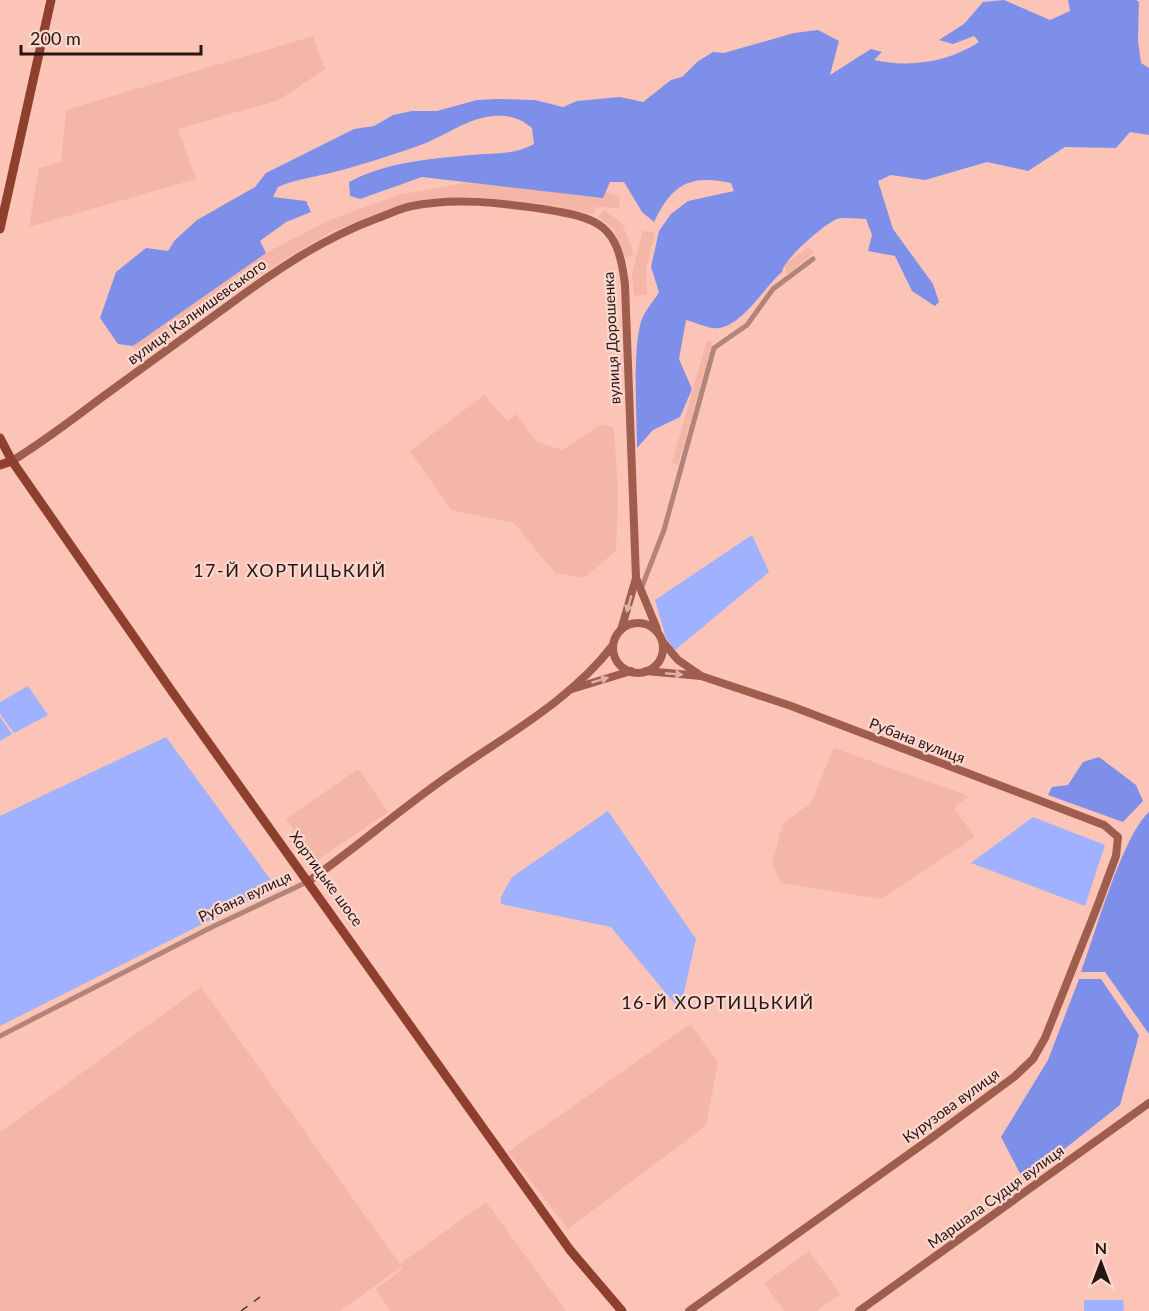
<svg xmlns="http://www.w3.org/2000/svg" width="1149" height="1311" viewBox="0 0 1149 1311" font-family="Lato,sans-serif">
<rect width="100%" height="100%" fill="#fcc4b7"/>
<g fill="#f4b6a7">
<path d="M313,36l12,33 -46,31 -101,29 18,50 -167,48 10,-59 22,-6 5,-52z"/>
<path d="M465,183l40,2 98,12 2,-5 15,4 -1,12 -23,-1 -2,7 -51,-10 -73,-7 -43,2 -24,6 -72,27 -56,33 -133,94 -9,-13 133,-93 61,-32 71,-26z"/>
<path d="M604,210l18,13 12,31 -9,4 -11,-29 -16,-12z"/>
<path d="M643,230l12,3 -9,35 1,26 -13,2 -2,-22z"/>
<path d="M809,247l5,6 -26,21 -5,-9z"/>
<path d="M707,340l6,2 -35,123 -6,-2z"/>
<path d="M484,395l23,26 9,-7 21,28 25,8 40,-26 12,4 4,63 -2,60 -32,27 -29,-5 -41,-50 -63,-13 -41,-59z"/>
<path d="M834,748l135,48 -15,12 21,29 -94,62 -100,-16 -9,-19 11,-41 27,-19z"/>
<path d="M358,769l30,43 -72,49 -30,-42z"/>
<path d="M201,987l199,277 86,-62 80,109h-176l-14,-22 27,-20 -2,-2 -61,44h-340v-179z"/>
<path d="M690,1024l28,38 -12,64 -138,103 -60,-77z"/>
<path d="M809,1251l31,43 -24,17h-32l-20,-28z"/>
</g>
<g fill="#9fb1ff">
<path d="M752,535l17,37 -94,78 -9,-12 -11,-38z"/>
<path d="M28,686l20,29 -34,18 -14,-19v-12z"/>
<path d="M0,717l12,17 -12,7z"/>
<path d="M166,737l110,150 -276,139v-210z"/>
<path d="M608,811l88,128 -16,71 -69,-83 -110,-23v-7l11,-20z"/>
<path d="M1033,817l72,28 -20,61 -114,-43z"/>
<path d="M1084,1300h39l1,11h-40z"/>
</g>
<g fill="#7d8fe9">
<path d="M1004,0l46,20 20,-9 -2,-11h68l3,2 -1,39 3,22 8,5v67l-19,-3 -14,16 -51,-1 -37,24 -41,-9 -62,18 -34,-5 -13,6 15,48 40,55 6,18 -4,4 -23,-15 -17,-35 -27,-5 4,-16 -6,-16c-8,0 -22,-2 -29,0 -13,5 -54,41 -55,53 -18,15 -43,60 -69,56 -9,-1 -18,-6 -27,-8l-7,39 13,30 -12,28 -27,13 -16,18c0,-31 -5,-103 5,-129 3,-9 12,-18 17,-27l-8,-25 8,-36 12,-17 17,-13 46,-10 -3,-8c-41,-9 -59,1 -77,39l-12,-10 -18,-30h-14l-7,16 -181,-21 -62,22 -10,-3 -1,-14c37,-20 80,-23 122,-27 22,-2 44,0 63,-11l-2,-16c-14,-12 -28,-14 -46,-11 -25,5 -45,21 -68,29 -32,11 -68,23 -101,30 -14,3 -26,5 -39,11l-5,10 33,4 5,11 -25,10 -26,19 6,12 -133,93 -15,-2 -18,-26 16,-46 30,-24 22,3 7,-11 22,-20 58,-33 11,-14 88,-44 20,-3 19,-11 19,-4h25l40,-11 21,-1 37,1 28,7 14,-6 43,-4 23,5 28,-22 11,-3 15,-15 16,-10 11,1 70,-20 24,-3 21,11 -9,34 41,-26 11,3 -8,8c36,8 75,2 105,-18l-5,-6 -21,8 -14,-4 25,-16 19,-22z"/>
<path d="M1099,757l37,28 7,16 -20,21 -75,-27 4,-8 16,-2 15,-23z"/>
<path d="M1149,812v222l-44,-62h-24c14,-38 42,-137 68,-160z"/>
<path d="M1079,979h22l38,56 -19,70 -96,76 -23,-44 47,-77z"/>
</g>
<g fill="none" stroke-linecap="round" stroke-linejoin="round">
<g stroke="#b38479" stroke-width="5">
<path d="M641,589l23,-59 50,-182 33,-23 26,-36 40,-30"/>
<path d="M0,1036l210,-108 99,-47"/>
</g>
<g stroke="#9f5d4d" stroke-width="8">
<path d="M12,461c31,-19 60,-41 89,-63 44,-32 88,-64 132,-96 46,-34 91,-64 145,-84 11,-4 23,-10 34,-12 44,-9 88,-3 131,3 57,9 75,15 82,76l11,293 -15,52"/>
<path d="M636,578l21,51"/>
<circle cx="638" cy="648" r="25"/>
<path d="M663,642l15,18 22,15"/>
<path d="M646,671l55,5 90,30 313,119 14,12 -2,19 -19,51 -52,131 -12,21 -19,18 -84,62 -241,172"/>
<path d="M572,689l59,-18"/>
<path d="M309,881c45,-32 87,-68 132,-100 58,-42 128,-78 172,-136"/>
<path d="M859,1311l290,-208"/>
</g>
<g stroke="#8f3f2d" stroke-width="9">
<path d="M0,229l51,-229"/>
<path d="M0,438l12,23 161,232 397,557 52,61"/>
<path d="M0,465l12,-4"/>
</g>
<path stroke="#432b26" stroke-width="1.5" stroke-dasharray="8 8" stroke-linecap="butt" d="M241,1311l19,-14"/>
</g>
<defs><path id="oneway-solid" d="M-6-.8H1V-3.2L6.5 0L1 3.2V.8H-6Z" transform="scale(1.5)"/></defs>
<g fill="#dfb2a8">
<use href="#oneway-solid" transform="translate(629 604) rotate(106)"/>
<use href="#oneway-solid" transform="translate(674 674) rotate(5)"/>
<use href="#oneway-solid" transform="translate(600 680) rotate(-17)"/>
</g>
<g text-anchor="middle" stroke-width="4.5" stroke-linejoin="round" paint-order="stroke">
<g font-size="15" fill="#291511" stroke="#fad7cf">
<text transform="translate(197 312) rotate(-36)" y="5">вулиця Калнишевського</text>
<text transform="translate(612 338) rotate(-93)" y="5">вулиця Дорошенка</text>
<text transform="translate(917 741) rotate(21)" y="5">Рубана вулиця</text>
<text transform="translate(326 879) rotate(54)" y="5">Хортицьке шосе</text>
<text transform="translate(245 897) rotate(-25)" y="5">Рубана вулиця</text>
<text transform="translate(951 1106) rotate(-36)" y="5">Курузова вулиця</text>
<text transform="translate(996 1197) rotate(-36)" y="5">Маршала Судця вулиця</text>
</g>
<g font-size="18" letter-spacing="1.5" fill="#291511" stroke="#fad7cf">
<text x="290" y="577">17-Й ХОРТИЦЬКИЙ</text>
<text x="718" y="1009">16-Й ХОРТИЦЬКИЙ</text>
</g>
</g>
<g transform="translate(1101 1263)" stroke="#fad7cf" stroke-width="4.5" paint-order="stroke">
<path d="M0-4.5L10 22L0 15L-10 22Z" fill="#291511"/>
<text y="-9" font-size="16" font-weight="bold" text-anchor="middle" fill="#291511">N</text>
</g>
<path d="M21 45v9h180v-9" fill="none" stroke="#291511" stroke-width="3"/>
<text x="30" y="45" font-size="18" fill="#291511" stroke="#fad7cf" stroke-width="4.5" paint-order="stroke">200 m</text>
</svg>
